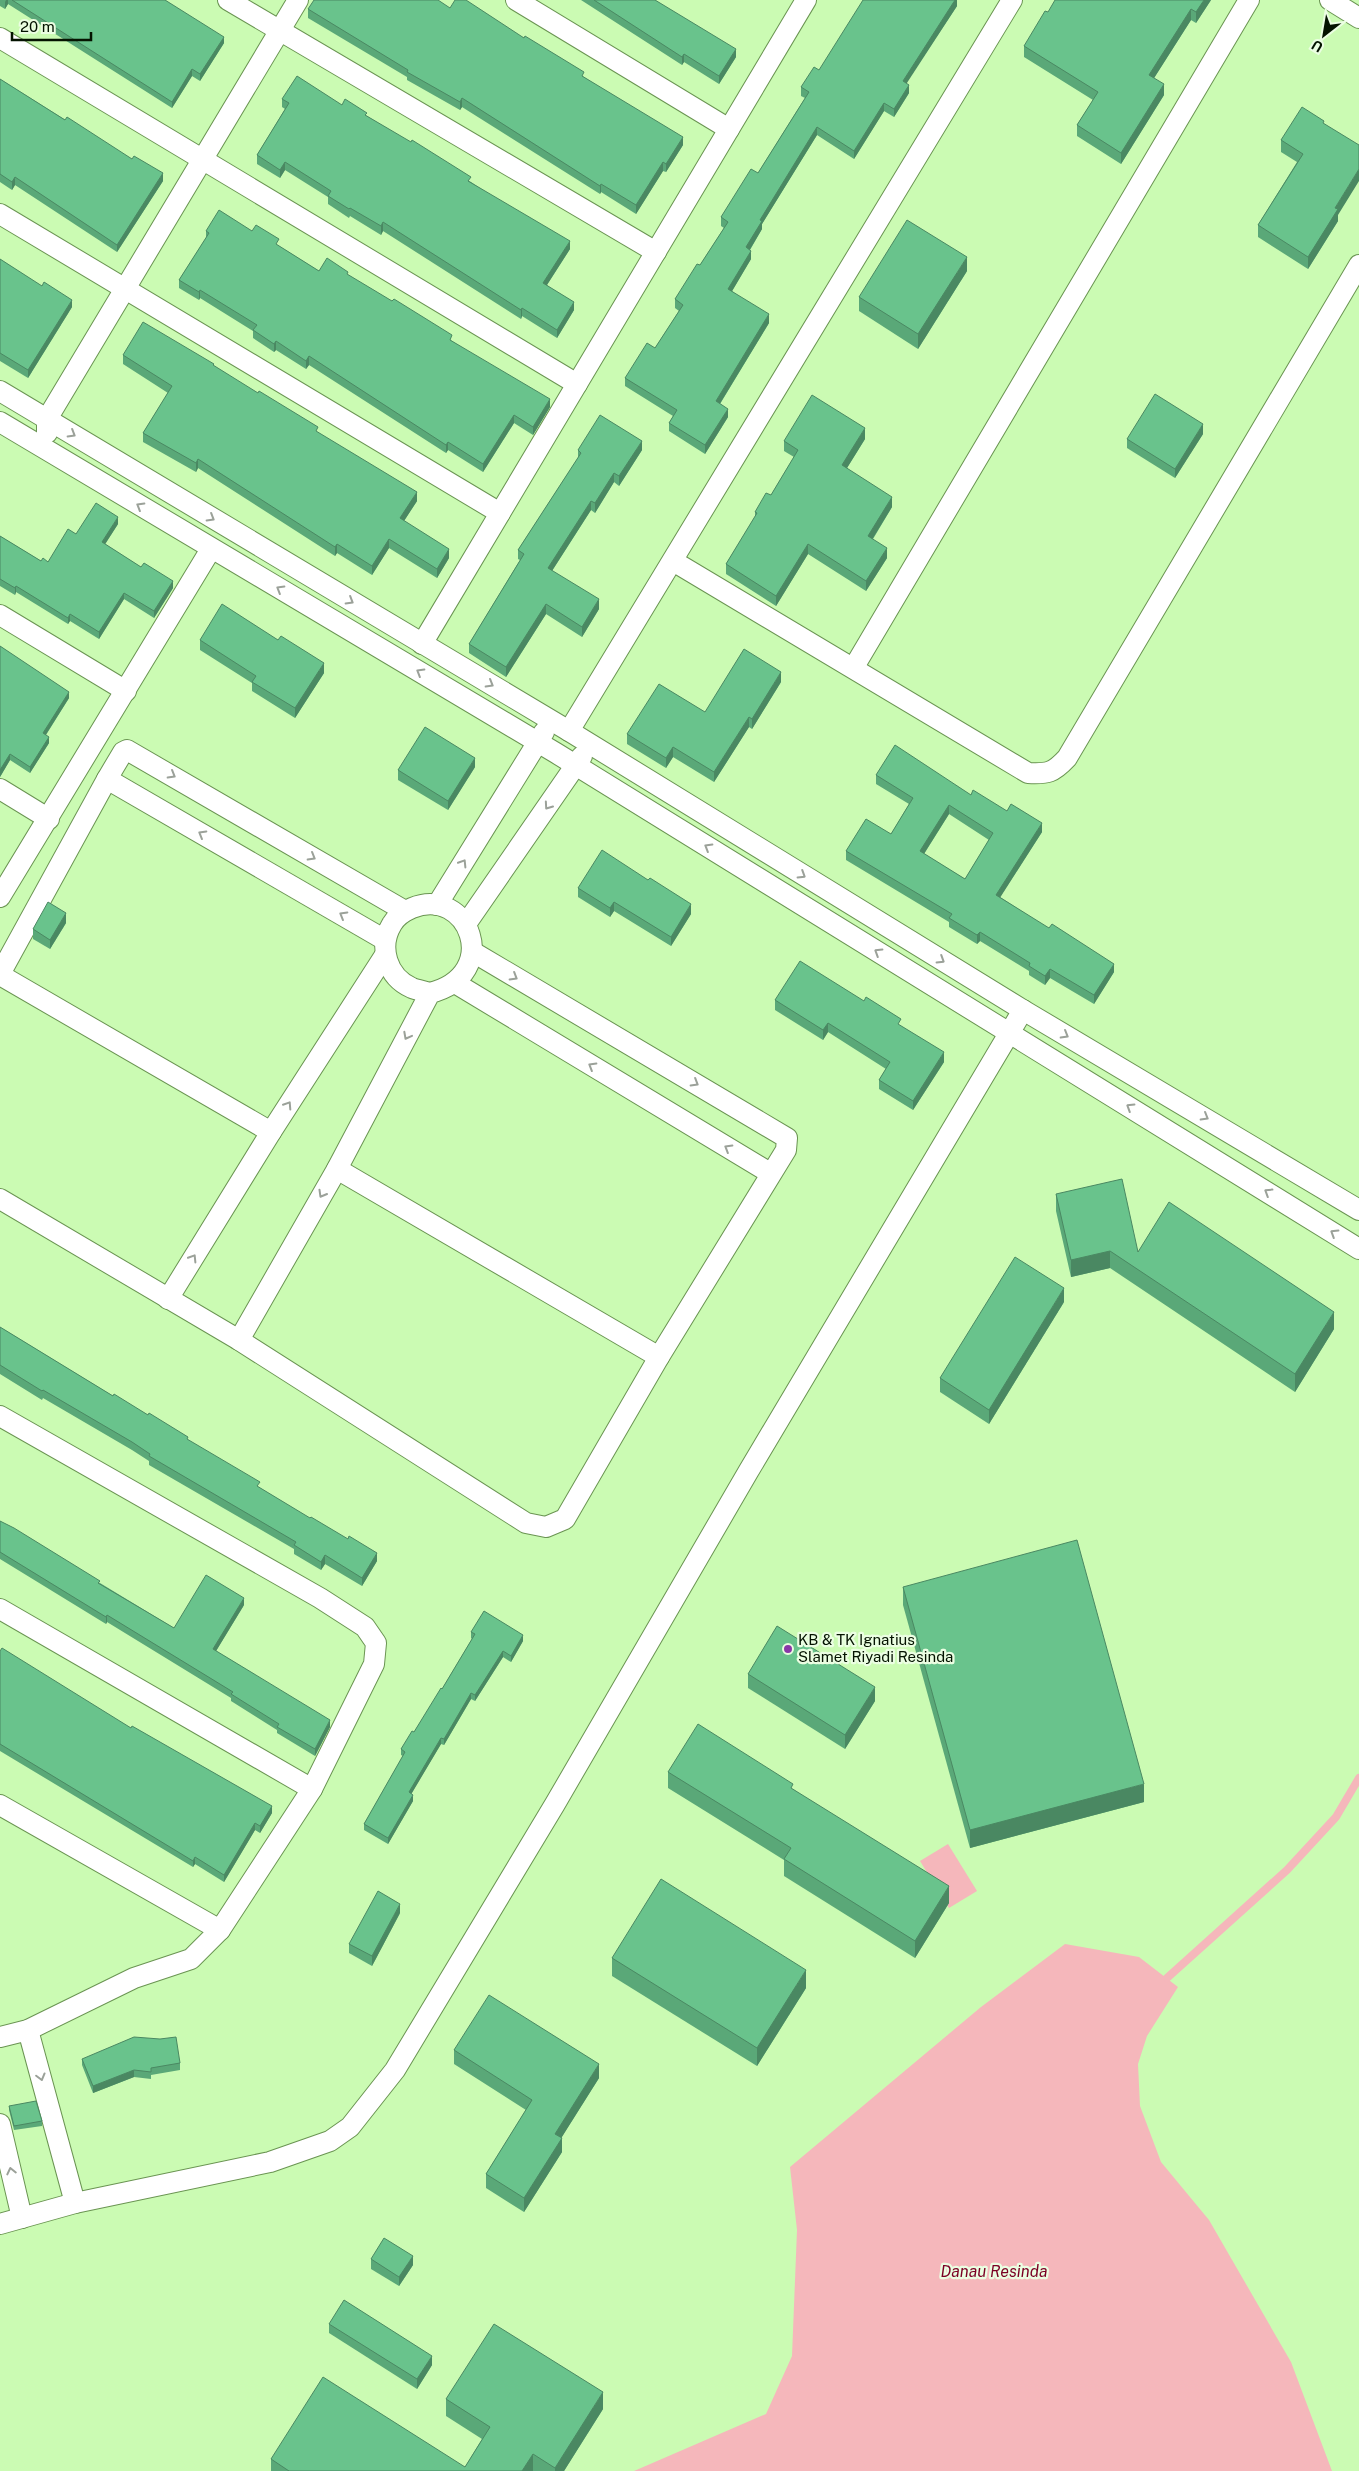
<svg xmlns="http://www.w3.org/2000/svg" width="1359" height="2471" viewBox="0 0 1359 2471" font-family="'Public Sans',sans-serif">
<rect width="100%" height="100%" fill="#cbfbb3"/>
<g fill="#f5b7bb">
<path d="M948,1844l29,47 -28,17 -29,-47z"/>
<path d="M1065,1944l74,13 39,30 -31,49 -9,28 2,42 21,56 48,58 82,142 41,109h-698l132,-57 26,-58 5,-126 -7,-63 191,-160z"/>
</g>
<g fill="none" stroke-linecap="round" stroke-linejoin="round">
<path stroke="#f5b7bb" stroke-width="8" d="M1167,1978l120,-108 49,-53 23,-39"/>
<g stroke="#6a9452" stroke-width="22">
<g id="street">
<path d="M228,0l428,252"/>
<path d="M516,0l213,129"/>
<path d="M1330,0l29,18"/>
<path d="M0,38l577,346"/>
<path d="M0,214l500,299"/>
<path d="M0,391l569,340 454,279 336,200"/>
<path d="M0,422l556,331 803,496"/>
<path d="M47,433v-14l251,-419"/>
<path d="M673,561l355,212c20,1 25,0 39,-15l292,-493"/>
<path d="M0,615l126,76"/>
<path d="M422,644l384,-644"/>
<path d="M854,667l395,-667"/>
<path d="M569,731l443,-731"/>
<path d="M107,779l278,161"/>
<path d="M0,789l49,30"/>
<path d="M0,897l211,-348"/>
<path d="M437,905l107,-173"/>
<path d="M466,924l116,-168"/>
<path d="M0,974l107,-195 16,-27 4,-2 278,161"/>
<path d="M0,975l271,157"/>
<path d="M455,983l315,190"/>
<path d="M337,1169l322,188"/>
<path d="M0,1199l239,141 287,183 20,4 19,-8 94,-162 127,-207 1,-12 -314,-186"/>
<path d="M168,1299l103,-167 114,-177"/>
<path d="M239,1340l98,-171 93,-176c74,-19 38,-108 -18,-85 -7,3 -16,9 -20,16 -14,23 -5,53 20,64 5,2 12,3 18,5"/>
<path d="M0,1416l320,182 45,29 11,16 -2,21 -62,125 -92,141 -29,29 -57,19 -106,52 -28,7"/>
<path d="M0,1609l312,180"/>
<path d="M0,1805l220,125"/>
<path d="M28,2030l47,173"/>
<path d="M0,2124l22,94"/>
<path d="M0,2224l75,-21 195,-41 60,-21 20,-14 45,-57 160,-266 193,-332 275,-462"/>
</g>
</g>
<use href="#street" stroke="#fff" stroke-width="20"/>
</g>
<g fill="#5aa878" fill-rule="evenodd">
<path d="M0,0h165l59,43 -24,38 -8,-5 -20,32 -164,-104 -3,5 -5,-3z"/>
<path d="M581,0h74l81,57 -17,27 -35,-22 -2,3z"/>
<path d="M957,0v6l-51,77 3,10 -15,24 -10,-6 -30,48 -37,-24 -55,89v5l-12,21 1,9 -19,32 37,32 -49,81 8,13 -23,37 -36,-23v-8l4,-7 -48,-30v-8l30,-30 24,-37 -4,-3v-9l25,-34 24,-37 -3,-2v-9l37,-44 47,-75 -4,-2v-9l18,-17z"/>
<path d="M1211,0l-15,23 -5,-3 -37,58 10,17 -43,69 -44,-28v-11l16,-25 -69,-43v-11z"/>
<path d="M450,8l74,30 60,39 99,68 -17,27 -3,-1 -27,43 -35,-22 -1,2 -138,-87 -2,3 -53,-30v-3l-99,-59v-9z"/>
<path d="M0,79l163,102 -46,71 -102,-67 -3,5 -12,-8z"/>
<path d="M282,99l60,6 25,11 104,66 99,67 -23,36 27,25 -17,28 -35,-22 -1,3 -138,-88 -2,4 -31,-19 -1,2 -21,-14v-7l-43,-27 -5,8 -23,-14v-9l28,-46 -3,-2z"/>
<path d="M1324,124l14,91v6l-30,48 -50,-32v-12l39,-63 -16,-10v-12z"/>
<path d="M206,231h46l27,15 40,25 29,4 104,66 98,66 -17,28 -19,-12 -31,49 -35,-22 -2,3 -137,-88 -3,4 -30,-19 -2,2 -21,-14v-7l-53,-33 -1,2 -20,-12v-8l27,-42z"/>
<path d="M0,259l72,48 -44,71 -28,-17z"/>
<path d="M967,271l-49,78 -59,-38v-14z"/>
<path d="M123,355l91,11 104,67 99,68 -13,20 45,37 -12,20 -48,-30 -17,27 -35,-22 -2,3 -137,-88 -2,4 -53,-30v-9l25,-40 -45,-29z"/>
<path d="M1203,434l-28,44 -48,-30v-9z"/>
<path d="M865,439l-18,29 45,39 -19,32 14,19 -21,33 -58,-37 -32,52 -50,-32v-10l29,-47v-5l16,-17 23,-38 -10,-6v-10z"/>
<path d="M578,450h64l-23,36 -5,-4 -19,31 -4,-3 -39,61 47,38 -17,28 -36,-23 -40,63 -37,-24v-9l51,-84 -2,-1v-9l60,-92z"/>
<path d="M118,524l-13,20 68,44 -19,30 -30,-19 -25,40 -29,-18 -2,3 -52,-32 -1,3 -15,-9v-50l41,25 7,1 28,-28z"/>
<path d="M200,640l124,33 -29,45 -43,-27v-8l-52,-33z"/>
<path d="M0,646l69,52 -23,37 3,8 -19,30 -20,-13 -10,17z"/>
<path d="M781,682l-29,47 -3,-2 -35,55 -41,-25 -7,11 -39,-24v-10l78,-22z"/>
<path d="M475,767l-27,43 -50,-30v-10z"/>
<path d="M876,775l95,20 71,37 -42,65 114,75 -20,32 -44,-26 -5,7 -16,-10v-4l-49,-30 -3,3 -28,-17v-5l-103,-62v-9l45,-17 18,-30 -33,-20zM949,814l40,26 -24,39 -41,-25z"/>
<path d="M578,888l113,26 -20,32 -57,-35 -4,6 -32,-20z"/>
<path d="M66,923l-16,26 -17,-10v-10z"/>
<path d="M775,1000l169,62 -31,48 -34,-21v-9l7,-11 -58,-37 -5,8 -48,-30z"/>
<path d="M1056,1194l82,58 196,77 -39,63 -185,-124 -39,9 -15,-66z"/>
<path d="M1064,1302l-75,122 -49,-32v-14z"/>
<path d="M0,1327l113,69 75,44 72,48 117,73 -15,25 -37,-22 -4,6 -27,-16v-5l-145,-84v-4l-17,-11 -89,-52 -1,2 -42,-26z"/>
<path d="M0,1521l100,62 74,45 70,-23 -28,46 114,76 -15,29 -38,-23v-3l-46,-29v-3l-124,-76 -1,2 -106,-65z"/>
<path d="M903,1587l241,215 -174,46 -67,-243z"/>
<path d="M471,1632l52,9 -12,21 -8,-5 -28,44 -4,-2 -27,46 -3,-1 -30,50 2,7 -25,43 -24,-14v-6l39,-68 -2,-1v-6l13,-17 28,-43 30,-50 -1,-1z"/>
<path d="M0,1651l272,162 -12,20 -5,-3 -31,52 -29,-18 -2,3 -193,-116z"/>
<path d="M748,1674l127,27 -30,48 -97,-61z"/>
<path d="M668,1772l125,17 156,114 -34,55 -131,-82v-16l-116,-72z"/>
<path d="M400,1913l-28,53 -23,-13v-9z"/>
<path d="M612,1958l194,30 -49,78 -145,-90z"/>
<path d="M454,2050l145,28 -38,60 1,14 -38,60 -38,-24v-14l40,-64 -72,-46z"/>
<path d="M82,2059l98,4v7l-29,5v4l-17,-2 -41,16 -11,-28z"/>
<path d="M9,2106l33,15v5l-28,4 -5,-20z"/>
<path d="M371,2259l42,6 -14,21 -28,-17z"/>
<path d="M329,2324l103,41 -15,24 -88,-56z"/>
<path d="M446,2399l157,10 -39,62h-293v-12l194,8 17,-28 -36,-23z"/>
</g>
<g fill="#4a8862">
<path d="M6,0h2v4l-3,5v-7z"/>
<path d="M955,0h2v6l-54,83v-8z"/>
<path d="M1204,0h7l-15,23v-11z"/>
<path d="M1191,9v11l-42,66v-11z"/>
<path d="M224,37v6l-24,38v-7z"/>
<path d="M736,49v8l-17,27v-8z"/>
<path d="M684,54v8l-2,3v-8z"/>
<path d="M192,69v7l-20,32v-6z"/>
<path d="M1164,84v11l-43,69v-11z"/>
<path d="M909,85v8l-15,24v-8z"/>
<path d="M462,98v9l-2,3v-8z"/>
<path d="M884,103v8l-30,48v-8z"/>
<path d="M817,127v8l-55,89v5l-16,27v-9l14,-27z"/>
<path d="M683,137v8l-17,27v-8z"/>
<path d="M285,162v8l-5,8v-8z"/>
<path d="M663,162v9l-27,43v-9z"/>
<path d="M1359,169v12l-21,34v6l-30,48v-12l27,-49z"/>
<path d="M163,173v8l-46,71v-7z"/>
<path d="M15,177v8l-3,5v-8z"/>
<path d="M601,184v8l-1,2v-8z"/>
<path d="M383,222v9l-2,4v-9z"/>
<path d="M570,241v8l-27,42v-8z"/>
<path d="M751,251v8l-23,39v-9z"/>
<path d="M967,257v14l-49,78v-15z"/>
<path d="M200,290v8l-1,2v-8z"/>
<path d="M72,300v7l-44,71v-8z"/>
<path d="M574,302v8l-17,28v-8z"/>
<path d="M522,308v8l-1,3v-9z"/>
<path d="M769,314v9l-53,87v-9z"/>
<path d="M276,341v9l-2,2v-8z"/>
<path d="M309,356v9l-3,4v-8z"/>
<path d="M550,399v8l-17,28v-8z"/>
<path d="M728,409v8l-23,37v-9z"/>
<path d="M514,415v8l-31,49v-8z"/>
<path d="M1203,424v10l-28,44v-9z"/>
<path d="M865,428v11l-23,37v-11z"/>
<path d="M642,441v9l-23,36v-10z"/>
<path d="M448,442v8l-2,3v-8z"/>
<path d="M198,459v9l-2,4v-9z"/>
<path d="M614,473v9l-19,31v-10z"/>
<path d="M417,492v9l-17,26v-9z"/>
<path d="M892,497v10l-24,39v-10z"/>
<path d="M591,501v9l-43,67v-9z"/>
<path d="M118,517v7l-16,25v-7z"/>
<path d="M389,539v9l-17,27v-9z"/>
<path d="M337,544v9l-2,3v-9z"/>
<path d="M808,544v10l-32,52v-10z"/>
<path d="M887,548v10l-21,33v-10z"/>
<path d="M449,549v9l-12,20v-9z"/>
<path d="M173,581v7l-19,30v-7z"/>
<path d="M16,586v6l-1,3v-7z"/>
<path d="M124,593v6l-25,40v-7z"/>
<path d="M599,599v10l-17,28v-10z"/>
<path d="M546,604v10l-40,63v-10z"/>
<path d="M70,614v7l-2,3v-6z"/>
<path d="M324,663v10l-29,45v-10z"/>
<path d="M781,672v10l-29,47v-10z"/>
<path d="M69,692v6l-26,41v-6z"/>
<path d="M749,717v10l-35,55v-10z"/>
<path d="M49,737v6l-19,30v-6z"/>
<path d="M673,747v10l-7,11v-10z"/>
<path d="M10,754v6l-10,17v-7z"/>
<path d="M475,758v9l-27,43v-9z"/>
<path d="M949,805v9l-29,46v-9z"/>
<path d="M1042,823v9l-46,72v-9z"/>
<path d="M614,902v9l-4,6v-9z"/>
<path d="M691,904v10l-20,32v-9z"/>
<path d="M66,913v10l-16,26v-9z"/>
<path d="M980,932v9l-3,3v-9z"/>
<path d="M1114,964v8l-20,32v-9z"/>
<path d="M1050,969v9l-5,7v-9z"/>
<path d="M828,1023v9l-5,8v-10z"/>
<path d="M944,1052v10l-31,48v-9z"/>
<path d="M1110,1251v17l-39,9v-17z"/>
<path d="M1064,1288v14l-75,122v-14z"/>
<path d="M1334,1312v17l-39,63v-18z"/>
<path d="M377,1553v8l-15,25v-8z"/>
<path d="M325,1555v9l-4,6v-8z"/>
<path d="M244,1598v7l-31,51v-7z"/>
<path d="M107,1615v7l-1,2v-7z"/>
<path d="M523,1635v6l-12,21v-6z"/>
<path d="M503,1651v6l-28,44v-6z"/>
<path d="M875,1687v14l-30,48v-14z"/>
<path d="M471,1693v6l-27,46v-6z"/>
<path d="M330,1720v7l-15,29v-7z"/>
<path d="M441,1738v6l-32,54v-6z"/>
<path d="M1144,1784v18l-174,46v-18z"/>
<path d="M413,1795v6l-25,43v-6z"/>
<path d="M272,1806v7l-12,20v-7z"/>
<path d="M255,1823v7l-31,52v-7z"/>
<path d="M195,1857v7l-2,3v-6z"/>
<path d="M949,1886v17l-34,55v-17z"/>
<path d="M400,1904v9l-28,53v-10z"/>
<path d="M806,1970v18l-49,78v-18z"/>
<path d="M599,2064v14l-44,70v-14z"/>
<path d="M134,2070v7l-41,16v-7z"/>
<path d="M562,2138v14l-38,60v-14z"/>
<path d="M413,2256v9l-14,21v-9z"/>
<path d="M432,2356v9l-15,24v-10z"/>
<path d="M603,2392v17l-39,62h-9v-3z"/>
<path d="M533,2454v17h-11z"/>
</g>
<g fill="#69c38c" stroke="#4a8862" fill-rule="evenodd">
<path d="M12,0h153l59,37 -24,37 -8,-5 -20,33z"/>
<path d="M314,0h124l12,8 5,-8h11l58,38 1,-2 59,36 -2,4 101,61 -17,27 -3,-2 -27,43 -35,-21 -1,2 -138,-88 -2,4 -53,-30 1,-2 -100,-61z"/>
<path d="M594,0h61l81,49 -17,27 -35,-22 -2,3z"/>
<path d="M863,0h92l-52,81 6,4 -15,24 -10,-6 -30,48 -37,-24 -57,93 2,1 -16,26 5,4 -23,38 41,25 -53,87 12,8 -23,36 -36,-22 8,-13 -52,-32 22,-35 8,5 28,-43 -8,-6 22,-35 3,1 28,-43 -7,-5 30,-48 7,4 51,-81 -8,-5 13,-20 5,3z"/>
<path d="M1055,0h149l-8,12 -5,-3 -42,66 15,9 -43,69 -44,-28 21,-33 -74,-46 21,-35 3,1z"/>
<path d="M297,76l45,29 3,-6 22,14 -2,2 46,27 1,-2 59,37 -3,4 102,60 -27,42 31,19 -17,28 -35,-22 -1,2 -138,-88 -2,4 -31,-18 -1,1 -21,-13 3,-5 -46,-29 -5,8 -23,-15 32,-52 -7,-4z"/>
<path d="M0,79l65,41 2,-3 65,42 2,-3 29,17 -46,72 -102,-68 -3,5 -12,-8z"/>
<path d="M1302,107l22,14 -1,2 36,22v24l-24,39 3,1 -30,48 -50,-32 45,-71 -22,-14z"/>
<path d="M219,210l33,21 4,-6 23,14 -3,5 43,27 8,-13 21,14 -1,2 45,27 2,-2 58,36 -2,5 100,59 -17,28 -19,-12 -31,49 -35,-22 -2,3 -137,-89 -3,5 -30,-20 -2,3 -21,-14 4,-5 -57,-35 -1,2 -20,-12 30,-47 -3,-2z"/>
<path d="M907,220l60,37 -49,77 -59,-37z"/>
<path d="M0,259l42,27 2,-4 28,18 -44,70 -28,-17z"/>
<path d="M143,322l71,42 -1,1 45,28 1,-2 41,25 18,11 -2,4 101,61 -17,26 49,31 -12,20 -48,-30 -17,27 -35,-22 -2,3 -137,-88 -2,4 -53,-30 29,-47 -49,-31z"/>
<path d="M1155,394l48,30 -28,45 -48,-30z"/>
<path d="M812,395l53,33 -23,37 50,32 -24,39 19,12 -21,33 -58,-37 -32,52 -50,-32 31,-51 -2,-1 11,-19 5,2 27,-45 -14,-9z"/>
<path d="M600,415l42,26 -23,35 -5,-3 -19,30 -4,-2 -43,67 51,31 -17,28 -36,-23 -40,63 -37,-23 55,-90 -6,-4 63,-97 -3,-3z"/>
<path d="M96,503l22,14 -16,25 39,25 3,-4 29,18 -19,30 -30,-18 -25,39 -29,-18 -2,4 -52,-32 -1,2 -15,-9v-43l41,25 2,-3 5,4 20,-33 8,5z"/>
<path d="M222,604l56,36 3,-4 43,27 -29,45 -43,-26 4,-6 -56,-36z"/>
<path d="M0,646l69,46 -26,41 6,4 -19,30 -20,-13 -10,16z"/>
<path d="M744,649l37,23 -29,47 -3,-2 -35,55 -41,-25 -7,11 -39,-24 32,-50 46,28z"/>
<path d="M425,727l50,31 -27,43 -50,-31z"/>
<path d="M895,745l76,50 2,-5 34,21 4,-7 31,19 -46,72 53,33 3,-4 62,40 -20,31 -44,-26 -5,7 -16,-10 1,-3 -50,-31 -3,3 -28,-17 3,-4 -106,-63 20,-32 25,15 22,-36 -37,-23zM949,805l44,28 -28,46 -45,-28z"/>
<path d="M602,850l46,30 2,-2 41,26 -20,33 -57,-35 -4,6 -32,-20z"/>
<path d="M48,902l18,11 -16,27 -17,-11z"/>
<path d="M800,961l64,40 2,-4 35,22 -3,5 46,28 -31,49 -34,-21 11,-18 -62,-39 -5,7 -48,-30z"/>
<path d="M1122,1179l16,73 31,-50 165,110 -39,62 -185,-123 -39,9 -15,-66z"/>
<path d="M1015,1257l49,31 -75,122 -49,-32z"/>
<path d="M0,1327l113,69 1,-2 34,21 1,-2 39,24 -1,2 73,43 -3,4 53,32 1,-1 37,22 1,-3 28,17 -15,25 -37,-23 -4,7 -27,-17 2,-3 -147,-86 1,-2 -18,-12 -89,-52 -1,1 -42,-26z"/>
<path d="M0,1521l14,7 86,53 -2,2 76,45 32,-53 38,23 -31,51 117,71 -15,29 -38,-22 2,-3 -48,-30 2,-2 -126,-77 -1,2 -106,-65z"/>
<path d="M1077,1540l67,244 -174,46 -67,-243z"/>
<path d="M484,1611l39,24 -12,21 -8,-5 -28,44 -4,-2 -27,46 -3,-1 -32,54 4,3 -25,43 -24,-14 41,-72 -4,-3 11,-18 2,1 27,-44 1,1 33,-55 -4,-2z"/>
<path d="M777,1626l98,61 -30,48 -97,-61z"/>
<path d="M2,1648l129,80 1,-2 140,80 -12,20 -5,-3 -31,52 -29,-18 -2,4 -193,-117v-93z"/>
<path d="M698,1724l95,60 -2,4 158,98 -34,55 -131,-82 7,-11 -123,-76z"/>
<path d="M661,1879l145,91 -49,78 -145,-90z"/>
<path d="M378,1891l22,13 -28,52 -23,-12z"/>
<path d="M489,1995l110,69 -44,70 7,4 -38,60 -38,-24 46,-74 -78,-50z"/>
<path d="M134,2037l26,2 16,-2 4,26 -29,5v4l-17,-2 -41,16 -11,-27z"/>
<path d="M36,2101l6,20 -28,5 -5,-20z"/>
<path d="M384,2238l29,18 -14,21 -28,-18z"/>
<path d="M344,2300l88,56 -15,23 -88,-55z"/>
<path d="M494,2324l109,68 -48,76 -22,-14 -11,17h-233l-18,-12 52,-82 142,90 25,-40 -44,-28z"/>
</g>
<defs><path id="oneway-chevron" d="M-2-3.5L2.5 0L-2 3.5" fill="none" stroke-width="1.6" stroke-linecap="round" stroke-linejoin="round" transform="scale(1.25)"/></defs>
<g stroke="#9ba199">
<use href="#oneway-chevron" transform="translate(72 434) rotate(31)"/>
<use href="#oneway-chevron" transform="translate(140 506) rotate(-149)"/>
<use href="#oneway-chevron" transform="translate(211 518) rotate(31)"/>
<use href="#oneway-chevron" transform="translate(280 589) rotate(-149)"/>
<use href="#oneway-chevron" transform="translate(350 601) rotate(31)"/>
<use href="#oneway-chevron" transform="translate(420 672) rotate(-149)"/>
<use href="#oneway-chevron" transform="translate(490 684) rotate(30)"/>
<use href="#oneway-chevron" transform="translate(172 775) rotate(30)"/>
<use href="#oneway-chevron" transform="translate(548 806) rotate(125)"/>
<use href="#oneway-chevron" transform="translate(202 834) rotate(-150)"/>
<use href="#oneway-chevron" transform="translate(708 847) rotate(-149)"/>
<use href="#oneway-chevron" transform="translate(312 857) rotate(30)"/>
<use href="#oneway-chevron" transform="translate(463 863) rotate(-58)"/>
<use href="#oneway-chevron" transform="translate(802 875) rotate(32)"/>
<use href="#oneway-chevron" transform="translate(343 915) rotate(-150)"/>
<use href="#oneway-chevron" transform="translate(878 952) rotate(-148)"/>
<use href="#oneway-chevron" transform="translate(941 960) rotate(32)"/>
<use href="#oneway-chevron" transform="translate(514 977) rotate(31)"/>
<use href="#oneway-chevron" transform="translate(1065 1035) rotate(30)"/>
<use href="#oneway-chevron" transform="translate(407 1036) rotate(118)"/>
<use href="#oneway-chevron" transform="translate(592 1066) rotate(-149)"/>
<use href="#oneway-chevron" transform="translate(695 1083) rotate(31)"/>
<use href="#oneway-chevron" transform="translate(288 1105) rotate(-57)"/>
<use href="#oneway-chevron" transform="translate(1130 1107) rotate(-148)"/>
<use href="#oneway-chevron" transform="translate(1205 1117) rotate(30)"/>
<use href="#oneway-chevron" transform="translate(728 1148) rotate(-149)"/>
<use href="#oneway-chevron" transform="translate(1268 1192) rotate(-148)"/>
<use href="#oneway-chevron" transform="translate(322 1194) rotate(120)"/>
<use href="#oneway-chevron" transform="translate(1334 1233) rotate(-148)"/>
<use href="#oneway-chevron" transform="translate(193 1258) rotate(-58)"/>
<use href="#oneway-chevron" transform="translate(41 2077) rotate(75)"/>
<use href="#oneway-chevron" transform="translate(11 2171) rotate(-103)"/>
</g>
<circle fill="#8938a8" stroke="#ebfee2" stroke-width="2" cx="788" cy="1649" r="5"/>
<g text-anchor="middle" stroke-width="4.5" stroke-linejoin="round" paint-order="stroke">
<g font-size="15" fill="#041300" stroke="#ebfee2" text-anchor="start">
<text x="798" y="1645">KB &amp; TK Ignatius<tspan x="798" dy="17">Slamet Riyadi Resinda</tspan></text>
</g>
<g font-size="16" font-style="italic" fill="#7b0024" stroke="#ebfee2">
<text x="994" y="2277">Danau Resinda</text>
</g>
</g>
<g transform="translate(1324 35) rotate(211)" stroke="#ebfee2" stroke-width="4" paint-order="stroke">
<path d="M0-4L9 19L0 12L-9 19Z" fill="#041300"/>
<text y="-8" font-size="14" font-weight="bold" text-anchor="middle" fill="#041300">U</text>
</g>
<path d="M12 32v8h79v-8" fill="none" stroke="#041300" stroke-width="2.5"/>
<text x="20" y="32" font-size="15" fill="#041300" stroke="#ebfee2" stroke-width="4" paint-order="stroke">20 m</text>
</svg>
